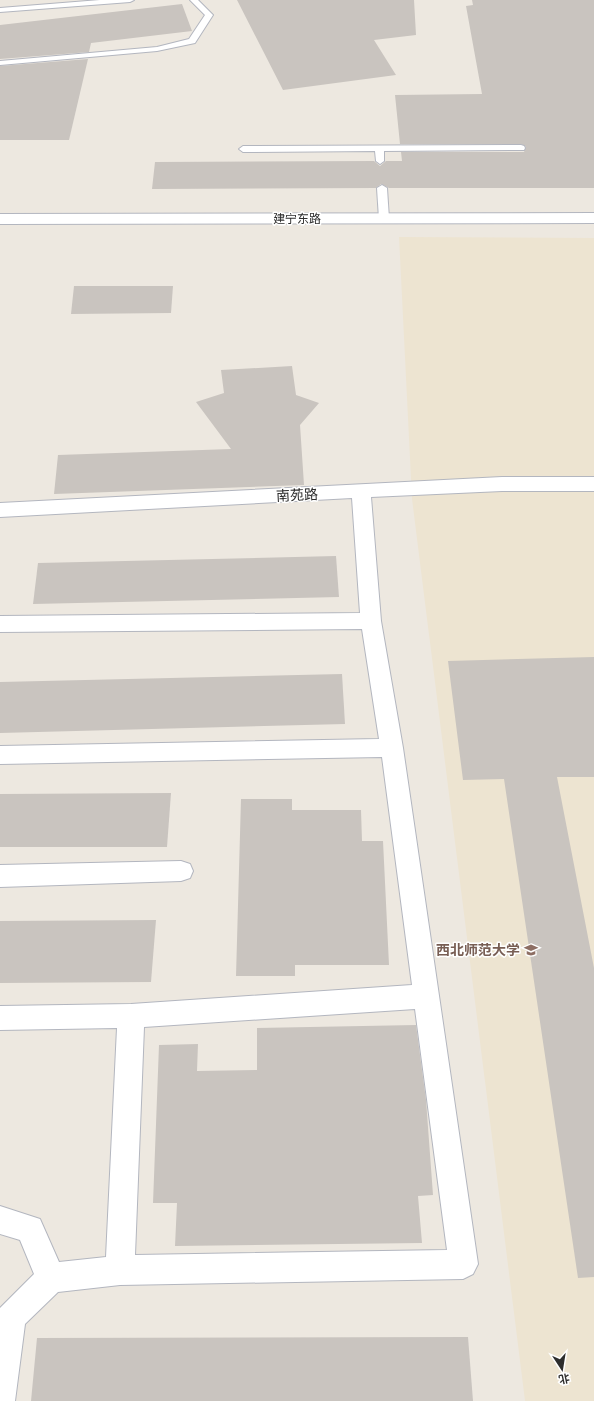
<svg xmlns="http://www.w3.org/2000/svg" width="594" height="1401" viewBox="0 0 594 1401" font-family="'Nunito Sans','Noto Sans SC',sans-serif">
<rect width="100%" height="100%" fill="#ede8e0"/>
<path fill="#ede4d1" d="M399,237l195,1v1163h-69l-113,-902z"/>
<g fill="#c9c4bf">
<path d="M237,0h177l2,35 -42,5 22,35 -113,15z"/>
<path d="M472,0h122v188h-205l-8,-4 -5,4 -224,1 3,-27 219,-1 6,5 6,-5h16l-1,-9h123l2,-5 -5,-3h-121l-5,-49 87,-1 -16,-88 7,-1z"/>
<path d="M182,4l10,27 -101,12 -2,9 -89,7v-34z"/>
<path d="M88,59l-19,81h-69v-74z"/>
<path d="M74,286h99l-2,27 -100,1z"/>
<path d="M292,366l4,29 23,8 -19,22 4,60 -250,9 4,-39 173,-6 -35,-47 28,-9 -3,-23z"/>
<path d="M336,556l3,41 -306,7 5,-41z"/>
<path d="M594,657v120h-37l37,191v309l-16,1 -74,-499 -41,1 -15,-119z"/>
<path d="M342,674l3,50 -345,9v-51z"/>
<path d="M171,793l-4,54h-167v-53z"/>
<path d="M241,799h51v11h69l1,31h21l6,124h-94v11h-59z"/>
<path d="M156,920l-5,62 -151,1v-62z"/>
<path d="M416,1025l10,75 7,95 -15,1 4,47 -247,3 2,-43h-24l6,-158 39,-1 -1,27 60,-1v-42z"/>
<path d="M468,1337l5,64h-442l6,-63z"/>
</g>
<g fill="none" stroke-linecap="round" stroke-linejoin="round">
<g stroke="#b3b6bf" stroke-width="2">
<g id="lane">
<path d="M100,0h34l-4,2 -130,10v-4z"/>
<path d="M190,0h8l15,15 -18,28 -38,8 -157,14v-4l157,-14 32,-8 16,-24z"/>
<path d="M521,145l3,1 1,2 -1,2 -140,1v10l-4,3 -4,-3 -1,-10 -132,1 -4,-3 4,-3z"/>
<path d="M382,185l5,3 2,31 -5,3 -5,-3 -2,-31z"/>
</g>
</g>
<g stroke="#b3b6bf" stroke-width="2">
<g id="street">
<path d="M502,477h92v14h-92l-131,6 10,124 22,127 75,516 -5,10 -10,5 -343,6 -62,7 -33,32 -10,77h-15v-93l34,-34 -14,-34 -20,-6v-28l40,13 19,43 47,-5 11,-229 -117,2v-24l131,-2 281,-19 -30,-228 -382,7v-18l379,-7 -17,-110 -362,3v-16l360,-3 -8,-115 -352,19v-14zM415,1009l32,241 -312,5 9,-228z"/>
<path d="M181,861l9,3 3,7 -3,7 -9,3 -181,6v-22z"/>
</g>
</g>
<g stroke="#b3b6bf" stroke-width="2">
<path id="secondary" d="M594,213v10l-594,1v-10z"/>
</g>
<use href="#lane" fill="#fff" fill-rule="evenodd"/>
<use href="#street" fill="#fff" fill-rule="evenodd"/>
<use href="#secondary" fill="#fff" fill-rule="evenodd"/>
</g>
<defs>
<g id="university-bare" transform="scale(1.08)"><path d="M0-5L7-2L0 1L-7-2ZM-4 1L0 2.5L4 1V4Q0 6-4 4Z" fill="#8d6e63" stroke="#fff" stroke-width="2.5" paint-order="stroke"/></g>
</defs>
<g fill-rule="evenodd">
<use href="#university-bare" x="531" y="950"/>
</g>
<g text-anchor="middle" stroke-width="3" stroke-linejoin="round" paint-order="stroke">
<g font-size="12" fill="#2d2d2d" stroke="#fff">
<text x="297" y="223">建宁东路</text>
</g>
<g font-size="14" fill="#2d2d2d" stroke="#fff">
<text transform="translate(297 495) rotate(-3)" y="5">南苑路</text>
</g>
<g font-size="14" font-weight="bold" fill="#785e54" stroke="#fff" text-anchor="end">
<text x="520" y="955">西北师范大学</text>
</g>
</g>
<g transform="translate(562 1369) rotate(168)" stroke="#ffffff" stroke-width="3" paint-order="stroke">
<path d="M0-3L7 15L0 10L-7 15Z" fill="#2d2d2d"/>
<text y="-6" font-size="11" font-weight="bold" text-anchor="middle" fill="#2d2d2d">北</text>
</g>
</svg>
